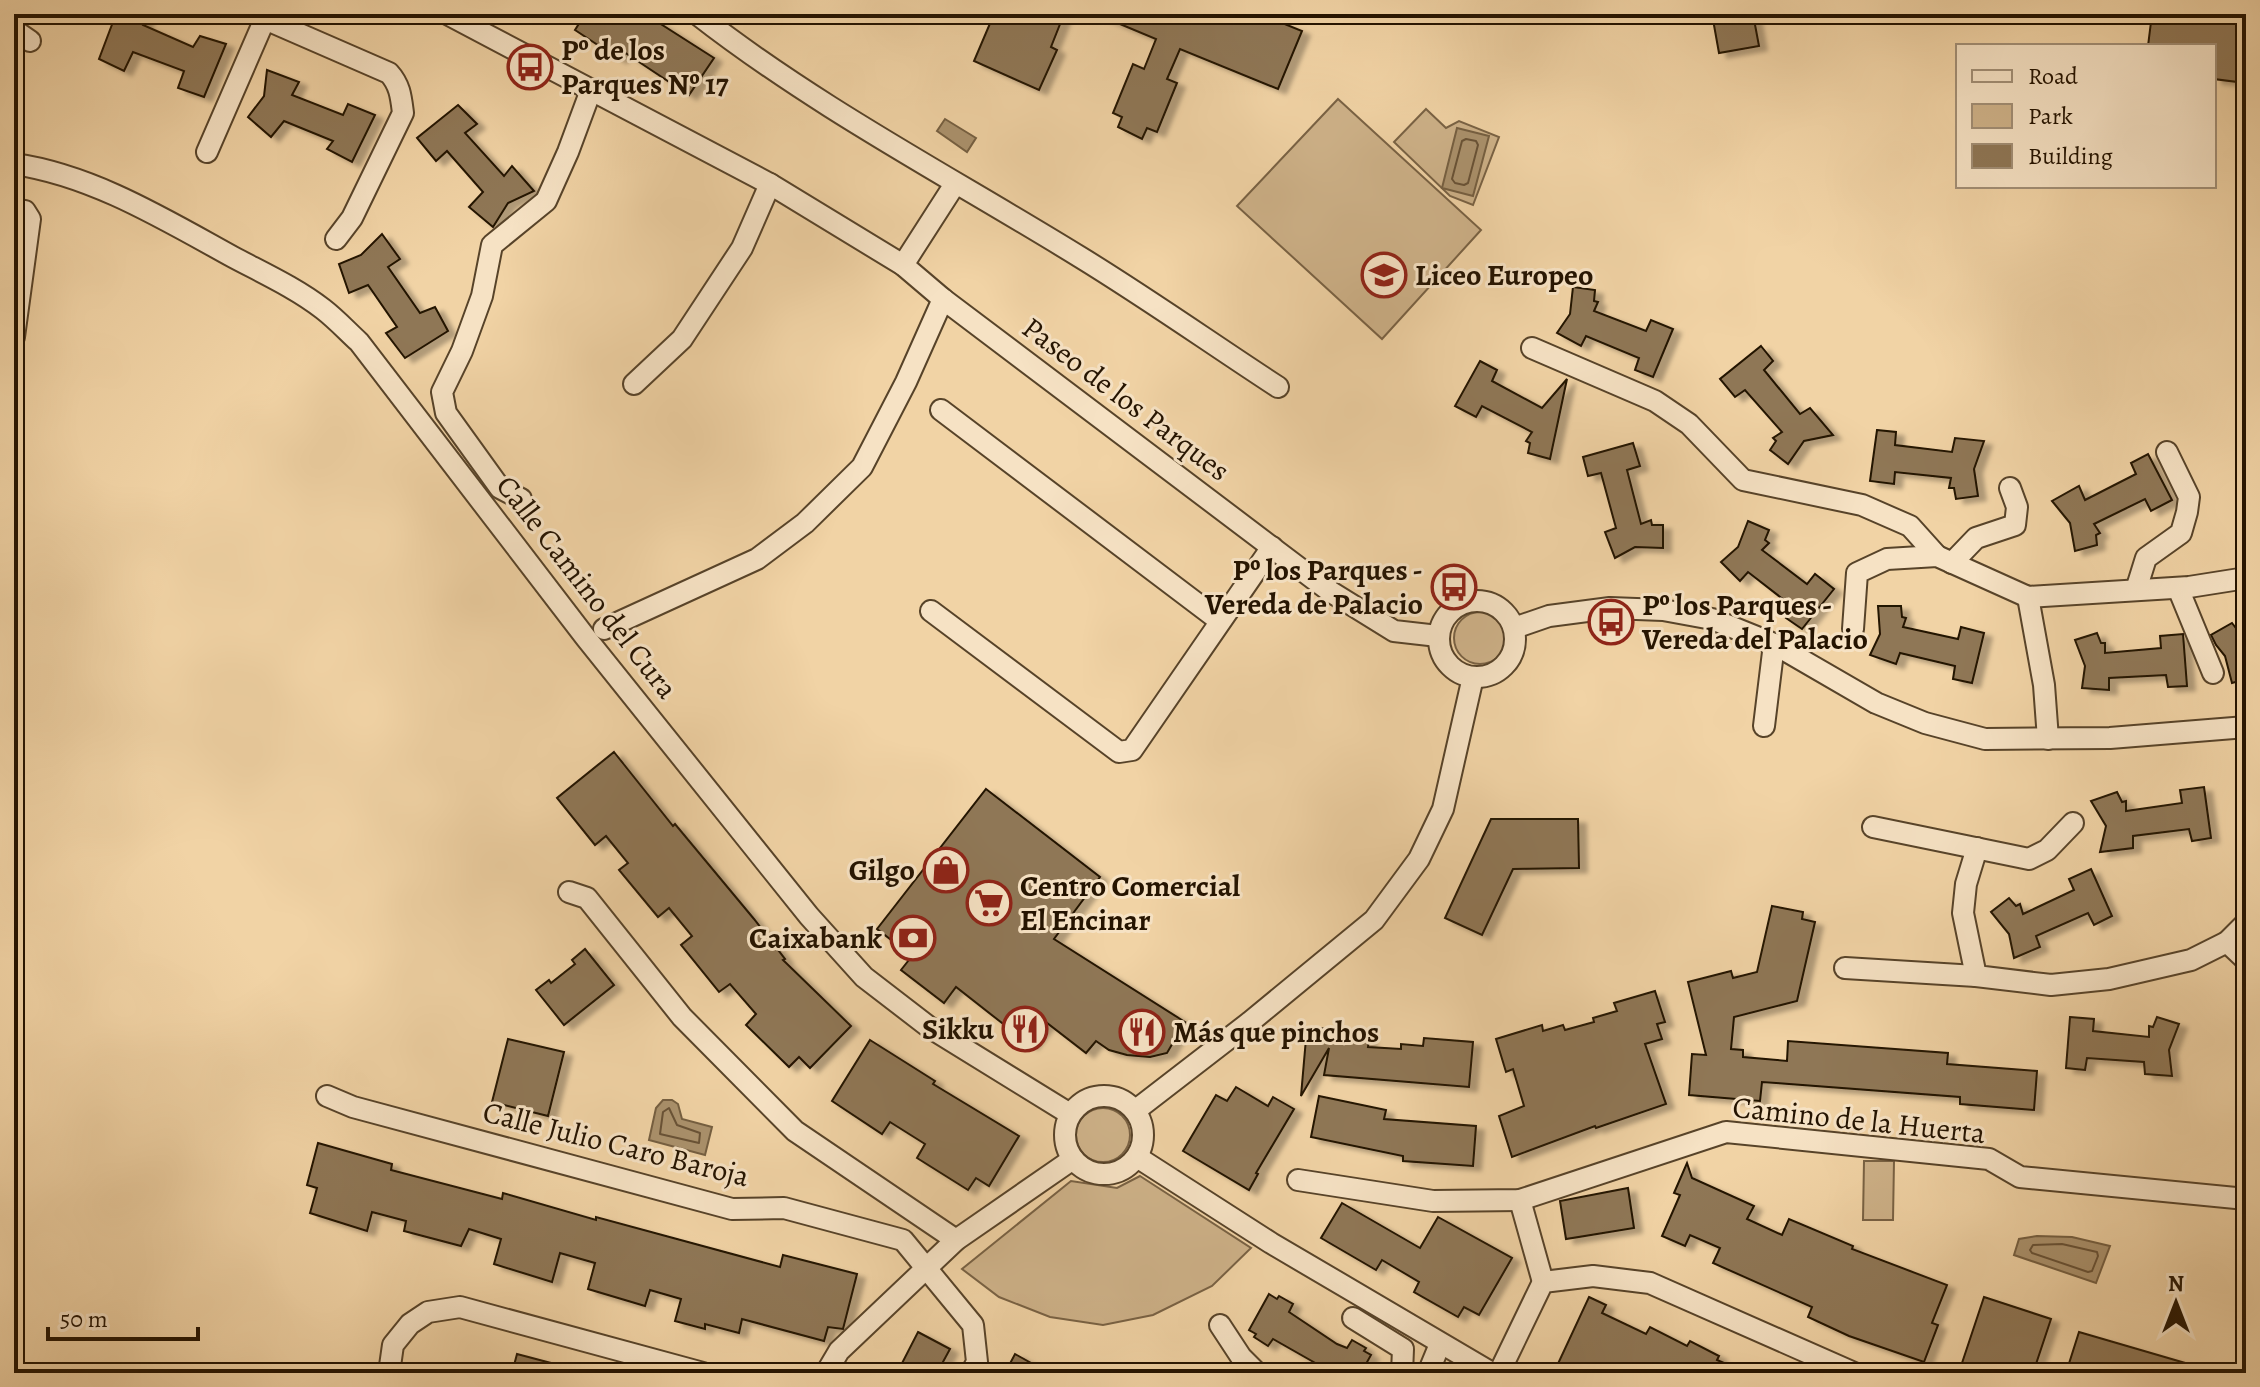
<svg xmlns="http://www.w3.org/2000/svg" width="2260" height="1387" viewBox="0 0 2260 1387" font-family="Alegreya,serif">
<defs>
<filter id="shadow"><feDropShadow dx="8" dy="4.5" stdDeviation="2" flood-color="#0004"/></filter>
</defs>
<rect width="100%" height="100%" fill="#f1d3a5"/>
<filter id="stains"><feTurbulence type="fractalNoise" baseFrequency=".0025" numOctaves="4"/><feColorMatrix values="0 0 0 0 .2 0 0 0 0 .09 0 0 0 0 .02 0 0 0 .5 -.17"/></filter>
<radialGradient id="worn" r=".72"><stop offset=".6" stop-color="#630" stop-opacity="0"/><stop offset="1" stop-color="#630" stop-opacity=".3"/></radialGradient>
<g fill="#ceb289" stroke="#796244" stroke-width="2">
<path d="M1338,99l143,131 -99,109 -145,-133z"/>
<path d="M1426,109l20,19 13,-7 40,16 -26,68 -23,-9 -56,-54z"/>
<circle cx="1480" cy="638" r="26"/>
<circle cx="1103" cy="1135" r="27"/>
<path d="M1864,1161h30l-1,59h-30z"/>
<path d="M1140,1176l111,72 -39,38 -59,29 -50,10 -53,-8 -51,-20 -37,-28 109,-88 46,7z"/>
</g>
<g fill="#ab926d" stroke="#755f41" stroke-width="2">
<path d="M945,119l31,19 -9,14 -30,-21z"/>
<path d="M1457,128l32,8 -16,60 -31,-8z"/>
<path d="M663,1100h9l6,4 4,15 30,8 -7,28 -56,-15 7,-32z"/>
<path d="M2037,1236l35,1 38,9 -14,37 -82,-28 5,-16z"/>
</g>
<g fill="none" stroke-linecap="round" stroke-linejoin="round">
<g stroke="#685236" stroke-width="2">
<path d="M1466,139l10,2 2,4 -10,38 -4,2 -9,-2 -3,-4 10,-38z"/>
<path d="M669,1108l8,17 23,8 -1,10 -39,-9 3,-22z"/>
<path d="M2062,1244l35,8 1,4 -6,15 -4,1 -56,-19 -2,-3 3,-5z"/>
</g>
</g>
<g fill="#8f7756" stroke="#241300" stroke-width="2" filter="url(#shadow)">
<path d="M116,14h32l-5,11 50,22 7,-11 26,8 -22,53 -26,-9 6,-17 -51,-19 -9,19 -25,-12z"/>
<path d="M585,14h60l69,44 -25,37 -65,-43 -5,7 -44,-29z"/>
<path d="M994,14h70l-13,33 6,3 -18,40 -65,-29z"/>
<path d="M1096,14h164l42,17 -24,58 -98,-40 -13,30 10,4 -20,49 -10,-4 -5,11 -24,-12 4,-10 -9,-4 20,-49 11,5 12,-30z"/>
<path d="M1712,14h41l6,32 -40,7z"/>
<path d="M2152,14h70l24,3v66l-32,-4v-33h-66z"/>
<path d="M267,70l32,12 -7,13 51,20 5,-11 27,11 -23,47 -25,-13 6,-8 -49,-20 -13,16 -23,-20 16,-21z"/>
<path d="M458,105l19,19 -12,9 39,43 8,-10 22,25 -26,12 -15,24 -24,-20 14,-15 -36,-41 -11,10 -19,-23z"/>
<path d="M382,234l18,25 -12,8 32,46 15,-6 13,24 -43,27 -19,-25 11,-6 -29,-42 -19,8 -10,-29 22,-9z"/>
<path d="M1573,287l22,3 -1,11 4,1 -4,9 52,20 5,-11 22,9 -20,48 -18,-7 4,-12 -53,-22 -5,10 -24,-13 13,-19z"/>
<path d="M1761,346l12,15 -9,9 36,44 10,-6 23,27 -29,6 -16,23 -18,-14 6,-9 -3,-3 9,-6 -37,-42 -10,7 -15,-18z"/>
<path d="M1480,361l17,9 -5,11 50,27 25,-29 -17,80 -22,-6 2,-10 -4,-2 6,-9 -50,-26 -6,11 -21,-11z"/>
<path d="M1877,430l19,2 -1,13 57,7 3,-14 29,3 -10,28 4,27 -22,3 -2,-11h-5l2,-10 -56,-6 -1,12 -24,-3z"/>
<path d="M1633,443l7,23 -13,4 14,54 10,-4 1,5h11v23l-28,-1 -20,11 -10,-26 11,-4 -15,-55 -13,3 -5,-19z"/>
<path d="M2148,454l24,46 -21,11 -6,-12 -51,25 6,9 -4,2 1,10 -22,6 -5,-28 -18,-22 27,-15 6,14 51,-26 -5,-11z"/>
<path d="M1748,521l21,9 -4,10 4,3 -7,7 45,34 8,-10 19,15 -32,40 -16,-11 7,-11 -45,-35 -8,9 -19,-19 17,-15z"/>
<path d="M1878,606h23l1,11 4,1 -3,9 55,12 3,-12 23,6 -12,50 -19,-4 2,-13 -55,-13 -4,11 -26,-9 10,-21z"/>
<path d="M2232,623l7,9 7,-4v51l-14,4 -7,-27 -9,-11 -5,-10z"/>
<path d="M2097,633l4,10h4v10l56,-5 -1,-12 23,-2 4,52 -19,1 -2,-12 -57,3v12l-27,-2 3,-22 -10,-26z"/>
<path d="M614,752l59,74 2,-2 79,95 31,40 -2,1 68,66 -41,42 -11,-11 -10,10 -43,-42 10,-11 -26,-30 -11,8 -38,-47 11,-9 -23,-28 -11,9 -39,-47 9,-7 -22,-27 -11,9 -38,-47z"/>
<path d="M2204,787l7,51 -19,3 -3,-12 -56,7v12l-33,4 6,-26 -15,-25 26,-9 5,10 4,-1v10l56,-8 -2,-13z"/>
<path d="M986,789l114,88 -46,62 131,83 -18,31 -17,4 -23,-2 -18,-5 -13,-9 -10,12 -39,-30 -17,22 -74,-58 -12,16 -43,-33 11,-14 -35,-27z"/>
<path d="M1491,819h87l1,49 -66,1 -31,66 -37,-17z"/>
<path d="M2091,869l21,47 -18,9 -6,-12 -52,23 4,11 -26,11 -5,-24 -18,-22 18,-14 7,8 4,-2 3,10 51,-24 -5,-11z"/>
<path d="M1772,906l31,6 -1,7 13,3 -18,79 -63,16 -3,32 12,1v7l44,4 1,-20 160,12 -1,11 90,7 -3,39 -74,-6v-7l-198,-15 -2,19 -71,-6 3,-41 14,1 -18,-73 43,-11 2,7 24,-6z"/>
<path d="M585,949l29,36 -50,40 -28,-35 13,-10 2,3 24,-19 -3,-4z"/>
<path d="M1655,991l10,31 -8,2 5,15 -17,5 21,60 -70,24 -1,-2 -83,31 -13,-41 25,-10 -11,-37 -7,3 -10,-33 46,-14 1,6 20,-6 2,5 29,-8 -1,-4 24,-7 -3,-8z"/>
<path d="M2070,1017l24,2 -1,12 56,6v-11l4,1 4,-10 22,7 -10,26 3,26 -27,-2 -1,-12 -57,-4 -2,12 -19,-2z"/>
<path d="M1307,1027l42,4 -1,6 21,2 -1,8 33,2v-5l22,2 1,-8 49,4 -4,45 -145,-12 5,-27 -28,48z"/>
<path d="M508,1039l56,13 -16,64 -56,-14z"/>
<path d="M870,1040l65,41 -2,3 86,52 -30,50 -13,-8 -8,12 -51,-32 8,-14 -35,-22 -8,12 -50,-33z"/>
<path d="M1236,1087l32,19 5,-9 21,12 -38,64 2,1 -9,16 -66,-39 33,-56 11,6z"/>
<path d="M1319,1096l67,14 -2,9 92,7 -3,40 -70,-5v-5l-92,-19z"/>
<path d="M318,1143l74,21 -1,6 111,29 1,-6 93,27v-3l184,50 3,-12 74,19 -14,55 -15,-2 -4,14 -82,-22 -3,14 -34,-9v5l-30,-8 6,-22 -31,-9 -5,16 -57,-17 7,-26 -35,-10 -8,29 -58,-18 7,-25 -32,-10 -8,17 -57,-15 2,-10 -34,-9 -5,19 -57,-18 7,-25 -10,-3z"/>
<path d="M1687,1163l5,15 62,28 -7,13 35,16 7,-16 64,27 -1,3 95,36 -15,38 6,2 -14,37 -75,-26 -41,-19 4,-10 -99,-44 7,-15 -30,-13 -5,11 -23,-10 18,-41 -6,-2z"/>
<path d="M1628,1188l6,40 -68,11 -6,-38z"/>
<path d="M1342,1203l78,45 18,-31 74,41 -33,57 -15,-8 -6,10 -44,-25 5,-10 -37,-22 -6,10 -55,-32z"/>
<path d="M1269,1294l8,5 2,-3 14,8 -4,8 48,32 10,4 5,-8 14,8 -2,3 7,4 -10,18h-28l-60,-34 -5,7 -14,-9 2,-3 -7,-4z"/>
<path d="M1589,1297l17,8 -4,8 44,21 4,-7 37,19 3,-5 29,15 -2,4 30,13h-179l-12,-5z"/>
<path d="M1984,1297l67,22 -18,54h-51l-21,-7z"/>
<path d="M918,1332l32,17 -13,24h-40z"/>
<path d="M2079,1332l120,35 -1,6h-132z"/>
<path d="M517,1354l53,14 -1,5h-57z"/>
<path d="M1015,1354l34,19h-44z"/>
</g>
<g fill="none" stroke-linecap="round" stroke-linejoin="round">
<g stroke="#574329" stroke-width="24">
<g id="street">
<path d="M447,14l323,170 133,81 40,34 388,293 63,39 44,5"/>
<path d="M697,14c119,93 255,164 383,243 67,41 132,87 198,130"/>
<path d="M265,19l124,54c11,12 12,24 14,40l-51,105 -16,21"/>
<path d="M14,30l16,11"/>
<path d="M207,152l60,-138"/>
<path d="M14,164c78,11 150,55 219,93 30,16 63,31 90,52 13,10 24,22 36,33l227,296 223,278 55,61 65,50 141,87"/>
<path d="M14,209l11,2 5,8 -16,118"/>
<path d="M903,265l52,-81"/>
<path d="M1532,348l123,53 34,23 54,56 119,25 48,21 27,30"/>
<path d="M634,384l48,-45 60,-91 28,-64"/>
<path d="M941,410l279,211"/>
<path d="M521,499l-21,-11 -54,-75 -4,-21 20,-41 20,-55 10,-51 54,-44 22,-49 23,-62"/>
<path d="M1952,563l24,-25 39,-13 2,-18 -7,-19"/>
<path d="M2178,588l35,85"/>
<path d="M2136,590l10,-32 35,-25 6,-21 2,-15 -22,-45"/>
<path d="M2028,597l16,88 4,54"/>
<circle cx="1477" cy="639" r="38"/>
<path d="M931,611l188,141 13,-2 140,-203"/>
<path d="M1514,628l35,-12 61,-8 53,2 49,9 62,25 102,59 49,20 60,16 125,-1 136,-11"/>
<path d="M604,629l153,-70 48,-36 57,-56 44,-85 37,-83"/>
<path d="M1853,629l4,-56 30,-14 50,-3 91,41 161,-10 57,-9"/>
<path d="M1764,726l10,-82"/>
<path d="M1873,827l156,32 18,-9 26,-27"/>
<path d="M1977,848l-11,36 -3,29 13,63 75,9 58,-6 82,-19 36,-18 19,-19"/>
<path d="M569,892l18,6 95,119 113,114 161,109"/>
<path d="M2227,942l19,18"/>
<path d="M1845,968l131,8"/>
<circle cx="1104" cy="1135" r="39"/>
<path d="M327,1096l26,11 379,102 52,-1 119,32 70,85 4,37 -6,11"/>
<path d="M1136,1110l114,-88 124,-102 45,-61 24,-50 30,-132"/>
<path d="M1137,1157l134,86 221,130"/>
<path d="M1298,1180l135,21 87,-1 206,-68 263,27 31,18 226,22"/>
<path d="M1520,1200l23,82"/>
<path d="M1353,1318l50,31 -1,24"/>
<path d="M1220,1325l21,32 16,16"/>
<path d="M389,1373l4,-28 17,-21 18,-12 32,-5 243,66"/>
<path d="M826,1373l13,-22 117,-111 117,-81"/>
<path d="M1428,1373l12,-29"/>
<path d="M1499,1373l44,-91 50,-6 57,7 204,90"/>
</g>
</g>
<use href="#street" stroke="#f6e2c4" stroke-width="20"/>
</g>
<defs>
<g id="bus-ring" transform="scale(2.3)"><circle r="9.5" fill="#f6e2c4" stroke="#8f2418" stroke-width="1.5"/><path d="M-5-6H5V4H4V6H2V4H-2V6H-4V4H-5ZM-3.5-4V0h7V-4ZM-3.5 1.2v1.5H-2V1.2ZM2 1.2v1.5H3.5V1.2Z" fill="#8f2418"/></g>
<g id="school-ring" transform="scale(2.3)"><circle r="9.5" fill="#f6e2c4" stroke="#8f2418" stroke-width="1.5"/><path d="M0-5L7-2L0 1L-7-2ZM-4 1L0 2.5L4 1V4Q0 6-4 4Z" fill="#8f2418"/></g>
<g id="shop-ring" transform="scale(2.3)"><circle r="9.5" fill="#f6e2c4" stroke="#8f2418" stroke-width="1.5"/><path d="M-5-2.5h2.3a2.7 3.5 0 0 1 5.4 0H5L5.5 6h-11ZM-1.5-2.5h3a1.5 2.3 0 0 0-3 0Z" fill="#8f2418"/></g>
<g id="supermarket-ring" transform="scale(2.3)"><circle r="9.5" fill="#f6e2c4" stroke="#8f2418" stroke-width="1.5"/><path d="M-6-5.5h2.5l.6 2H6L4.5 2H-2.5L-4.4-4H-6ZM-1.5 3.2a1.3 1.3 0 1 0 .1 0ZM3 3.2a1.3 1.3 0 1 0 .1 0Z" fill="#8f2418"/></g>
<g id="bank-ring" transform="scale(2.3)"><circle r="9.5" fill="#f6e2c4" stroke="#8f2418" stroke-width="1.5"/><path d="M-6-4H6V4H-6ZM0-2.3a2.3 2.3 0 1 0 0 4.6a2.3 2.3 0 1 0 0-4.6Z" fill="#8f2418"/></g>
<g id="restaurant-ring" transform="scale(2.3)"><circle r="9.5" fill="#f6e2c4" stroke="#8f2418" stroke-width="1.5"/><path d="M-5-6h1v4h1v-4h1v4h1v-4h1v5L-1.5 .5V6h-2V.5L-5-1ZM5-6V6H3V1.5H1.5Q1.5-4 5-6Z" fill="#8f2418"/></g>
</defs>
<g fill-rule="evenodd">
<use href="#bus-ring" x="530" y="67"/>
<use href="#school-ring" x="1384" y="275"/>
<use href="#bus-ring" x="1454" y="587"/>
<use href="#bus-ring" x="1611" y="622"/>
<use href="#shop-ring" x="946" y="870"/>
<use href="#supermarket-ring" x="989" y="903"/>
<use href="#bank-ring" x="913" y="938"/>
<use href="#restaurant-ring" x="1025" y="1029"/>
<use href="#restaurant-ring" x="1142" y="1032"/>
</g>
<g text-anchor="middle" stroke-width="6" stroke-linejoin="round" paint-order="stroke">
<g font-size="30" font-weight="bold" fill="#241300" stroke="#f6e2c4" text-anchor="start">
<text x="561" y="60">Pº de los<tspan x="561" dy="34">Parques Nº 17</tspan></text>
<text x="1415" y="285">Liceo Europeo</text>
<text x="1423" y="580" text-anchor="end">Pº los Parques -<tspan x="1423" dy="34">Vereda de Palacio</tspan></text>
<text x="1642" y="615">Pº los Parques -<tspan x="1642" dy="34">Vereda del Palacio</tspan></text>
<text x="915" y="880" text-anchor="end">Gilgo</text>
<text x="1020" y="896">Centro Comercial<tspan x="1020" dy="34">El Encinar</tspan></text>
<text x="882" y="948" text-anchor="end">Caixabank</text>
<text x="994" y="1039" text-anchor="end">Sikku</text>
<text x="1173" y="1042">Más que pinchos</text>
</g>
<g font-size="30" fill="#241300" stroke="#f6e2c4">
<text transform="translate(1126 399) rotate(37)" y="10">Paseo de los Parques</text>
<text transform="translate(587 587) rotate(52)" y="10">Calle Camino del Cura</text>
<text transform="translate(1859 1120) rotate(6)" y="10">Camino de la Huerta</text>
<text transform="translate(616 1144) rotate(14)" y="10">Calle Julio Caro Baroja</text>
</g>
</g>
<rect width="2260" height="1387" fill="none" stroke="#f1d3a5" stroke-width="48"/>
<rect x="16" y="16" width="2228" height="1355" fill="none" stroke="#241300" stroke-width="4"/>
<rect x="24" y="24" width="2212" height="1339" fill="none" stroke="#241300" stroke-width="2"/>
<rect x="1956" y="44" width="260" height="144" fill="#f6e2c4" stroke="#a28f76" stroke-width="2"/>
<rect x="1972" y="70" width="40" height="12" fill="#f6e2c4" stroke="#a28f76" stroke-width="2"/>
<text x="2028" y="84" font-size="24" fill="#241300">Road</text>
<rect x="1972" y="104" width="40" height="24" fill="#ceb289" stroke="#a28f76" stroke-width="2"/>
<text x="2028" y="124" font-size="24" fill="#241300">Park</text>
<rect x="1972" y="144" width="40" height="24" fill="#8f7756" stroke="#a28f76" stroke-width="2"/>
<text x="2028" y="164" font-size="24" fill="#241300">Building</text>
<g transform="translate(2176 1303)" stroke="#f6e2c4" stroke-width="6" paint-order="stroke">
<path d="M0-6L14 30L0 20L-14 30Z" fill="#241300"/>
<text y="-12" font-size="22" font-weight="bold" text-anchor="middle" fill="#241300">N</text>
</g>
<path d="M48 1327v12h150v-12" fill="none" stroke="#241300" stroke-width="4"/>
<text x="60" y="1327" font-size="24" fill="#241300" stroke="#f6e2c4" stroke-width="6" paint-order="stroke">50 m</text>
<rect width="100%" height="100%" filter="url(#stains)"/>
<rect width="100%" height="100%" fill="url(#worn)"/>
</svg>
